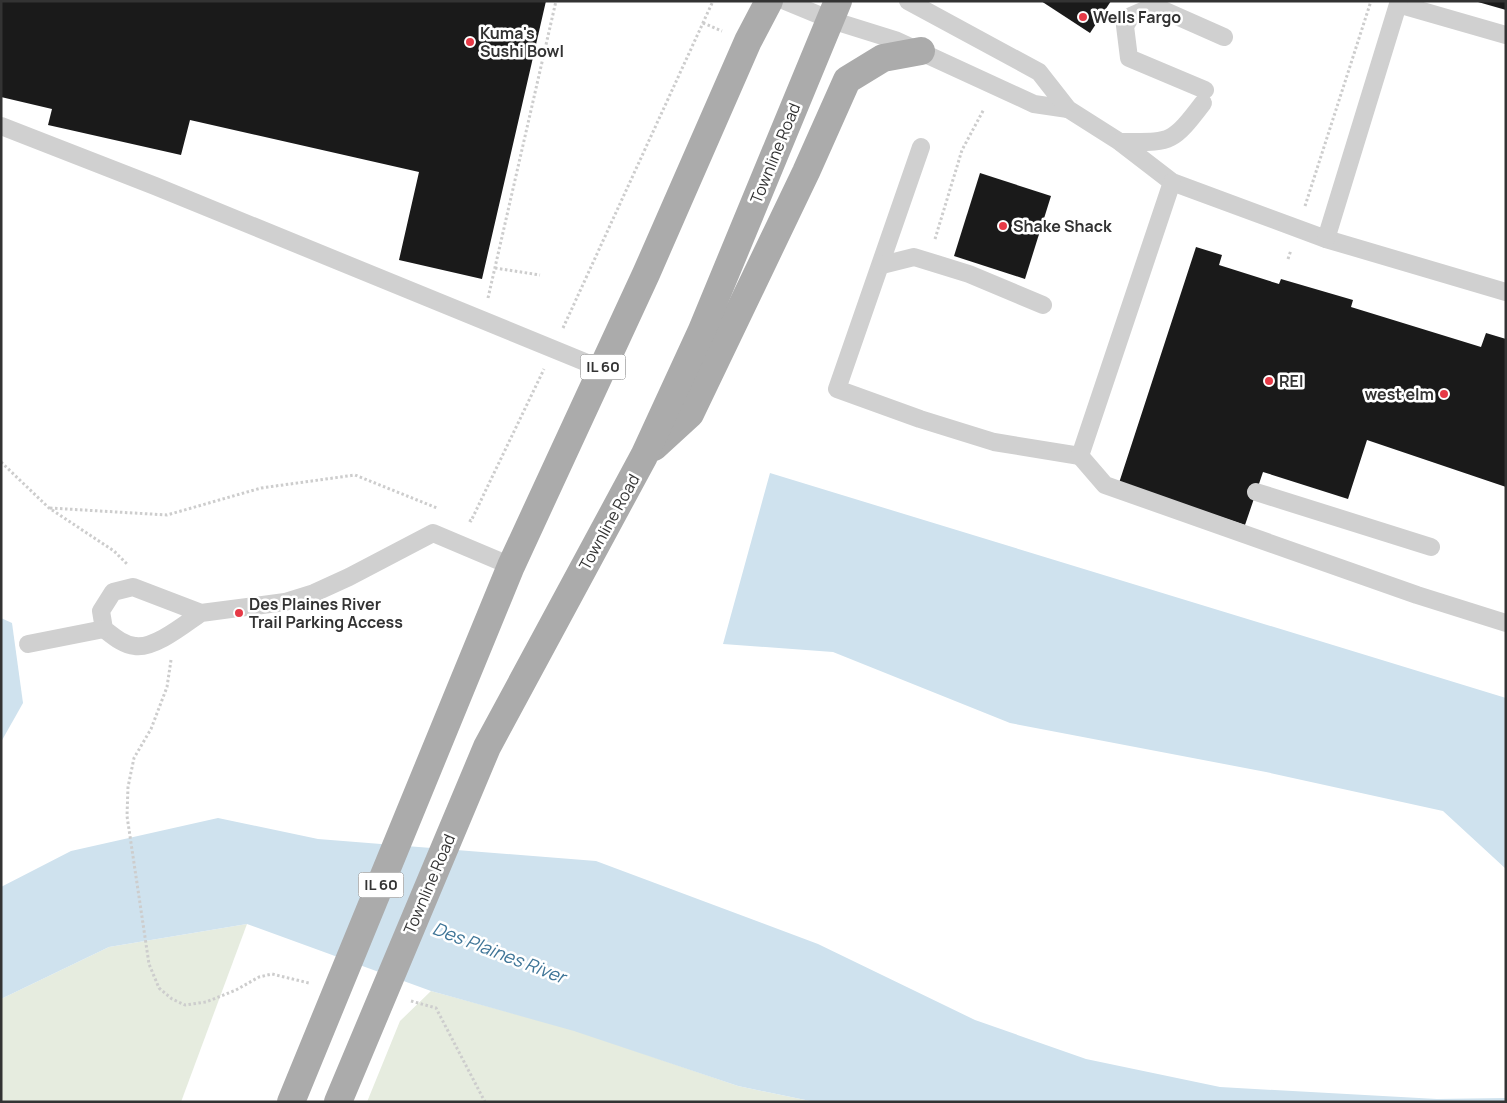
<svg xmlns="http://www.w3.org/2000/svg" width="1507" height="1103" viewBox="0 0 1507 1103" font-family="Manrope,sans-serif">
<rect width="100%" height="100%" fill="#fff"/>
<g fill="#e6ecdf">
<path d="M247,924l-66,178h-180v-103l108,-52z"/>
<path d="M431,991l143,39 164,56 77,16h-448l33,-81z"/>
</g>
<g fill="#cfe2ee">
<path d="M770,473l736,225v171l-63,-58 -177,-39 -256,-49 -177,-71 -110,-8z"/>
<path d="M1,618l11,5 11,80 -22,39z"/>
<path d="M218,818l100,21 278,22 222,83 157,76 111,39 134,28 217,12 69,-1v4h-691l-77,-16 -164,-55 -143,-40 -184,-67 -138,23 -108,52v-112l70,-36z"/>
</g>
<g fill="#1a1a1a">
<path d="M1,1h545l-64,278 -83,-19 20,-88 -229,-52 -9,35 -133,-30 4,-16 -51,-12z"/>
<path d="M1041,1h70l-21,32z"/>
<path d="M1478,1h28v9l-28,-8z"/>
<path d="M980,173l71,23 -26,83 -71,-23z"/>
<path d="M1196,247l26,8 -3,10 60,19 2,-5 72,21 -2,7 130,40 5,-14 20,6v148l-139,-47 -19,59 -85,-27 -18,53 -126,-42z"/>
</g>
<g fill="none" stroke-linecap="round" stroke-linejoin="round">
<g stroke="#cdcdcd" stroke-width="3" stroke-dasharray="2.5 2.5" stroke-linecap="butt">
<path d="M703,23l19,8"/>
<path d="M1305,206l66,-205"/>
<path d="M935,239l27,-89 22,-41"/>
<path d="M1288,259l3,-9"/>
<path d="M495,268l45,7"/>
<path d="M488,298l68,-297"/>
<path d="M563,328l150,-327"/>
<path d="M1,462l48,46 65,43 13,13"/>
<path d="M50,508l117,7 94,-27 94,-13 82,33"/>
<path d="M469,520l2,1 73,-152"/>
<path d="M171,660l-4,27 -16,42 -17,29 -6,29 -1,29 22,148 10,24 13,11 13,6 21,-3 30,-12 23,-13 13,-3 37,9"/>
<path d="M411,1001l25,7 49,94"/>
</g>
<g stroke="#d0d0d0" stroke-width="18">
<path d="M785,1l46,19 64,20 139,64 34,5"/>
<path d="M908,1l131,71 29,37 52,33 52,40 154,57 180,53"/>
<path d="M1398,4l108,31"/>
<path d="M1205,90l-76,-32 -4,-32 6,-10 23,-10 70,31"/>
<path d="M1,126l154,60 447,183"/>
<path d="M1120,142c51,0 51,3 83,-39"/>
<path d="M921,147l-84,242 83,30 74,23 86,14"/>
<path d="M1172,182l-92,274 25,29 312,110 89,28"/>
<path d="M1326,239l73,-238"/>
<path d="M882,265l32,-8 55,17 74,31"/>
<path d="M1256,492l175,55"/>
<path d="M201,613c-15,10 -46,36 -66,33 -12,-1 -22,-10 -31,-17l-3,-18 12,-19 20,-5 68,26 84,-11 29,-9 35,-16 84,-44 78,33"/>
<path d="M28,644l76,-15"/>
</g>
<g stroke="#ababab" stroke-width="28">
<path d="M654,447l36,-33 116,-242 41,-92 36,-22 38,-7"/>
<path d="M291,1102l220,-536 135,-292 102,-233 21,-40"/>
<path d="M338,1102l149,-355 157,-291 58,-126 136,-329"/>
</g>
</g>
<g fill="#e63946" stroke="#fff" stroke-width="2">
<circle cx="1083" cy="17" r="5"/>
<circle cx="470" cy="42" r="5"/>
<circle cx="1003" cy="226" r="5"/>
<circle cx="1269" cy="381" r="5"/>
<circle cx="1444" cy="394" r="5"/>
<circle cx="239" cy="613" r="5"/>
</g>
<g text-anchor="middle" stroke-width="5" stroke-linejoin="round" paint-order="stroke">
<g fill="#fff" stroke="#707070" stroke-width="1">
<rect x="580.5" y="354.5" width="45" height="25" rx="4"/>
<rect x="358.5" y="872.5" width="45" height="25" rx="4"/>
</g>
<g font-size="15" font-weight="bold" fill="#333">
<text x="603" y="372">IL 60</text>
<text x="381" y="890">IL 60</text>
</g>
<g font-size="16" font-weight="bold" fill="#333" stroke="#fff" text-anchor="start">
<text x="1093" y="23">Wells Fargo</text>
<text x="480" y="39">Kuma's<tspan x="480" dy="18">Sushi Bowl</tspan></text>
<text x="1013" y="232">Shake Shack</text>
<text x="1279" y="387">REI</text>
<text x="1434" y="400" text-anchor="end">west elm</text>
<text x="249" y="610">Des Plaines River<tspan x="249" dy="18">Trail Parking Access</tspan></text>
</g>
<g font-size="16" fill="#333" stroke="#fff">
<text transform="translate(775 153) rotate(-68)" y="6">Townline Road</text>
<text transform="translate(609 522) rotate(-61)" y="6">Townline Road</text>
<text transform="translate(429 884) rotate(-67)" y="6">Townline Road</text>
</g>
<g font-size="18" font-style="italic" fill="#3f7597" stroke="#fff">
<text transform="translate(499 953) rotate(21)" y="6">Des Plaines River</text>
</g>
</g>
<rect width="1507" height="1103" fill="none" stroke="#333333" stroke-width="5"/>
</svg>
